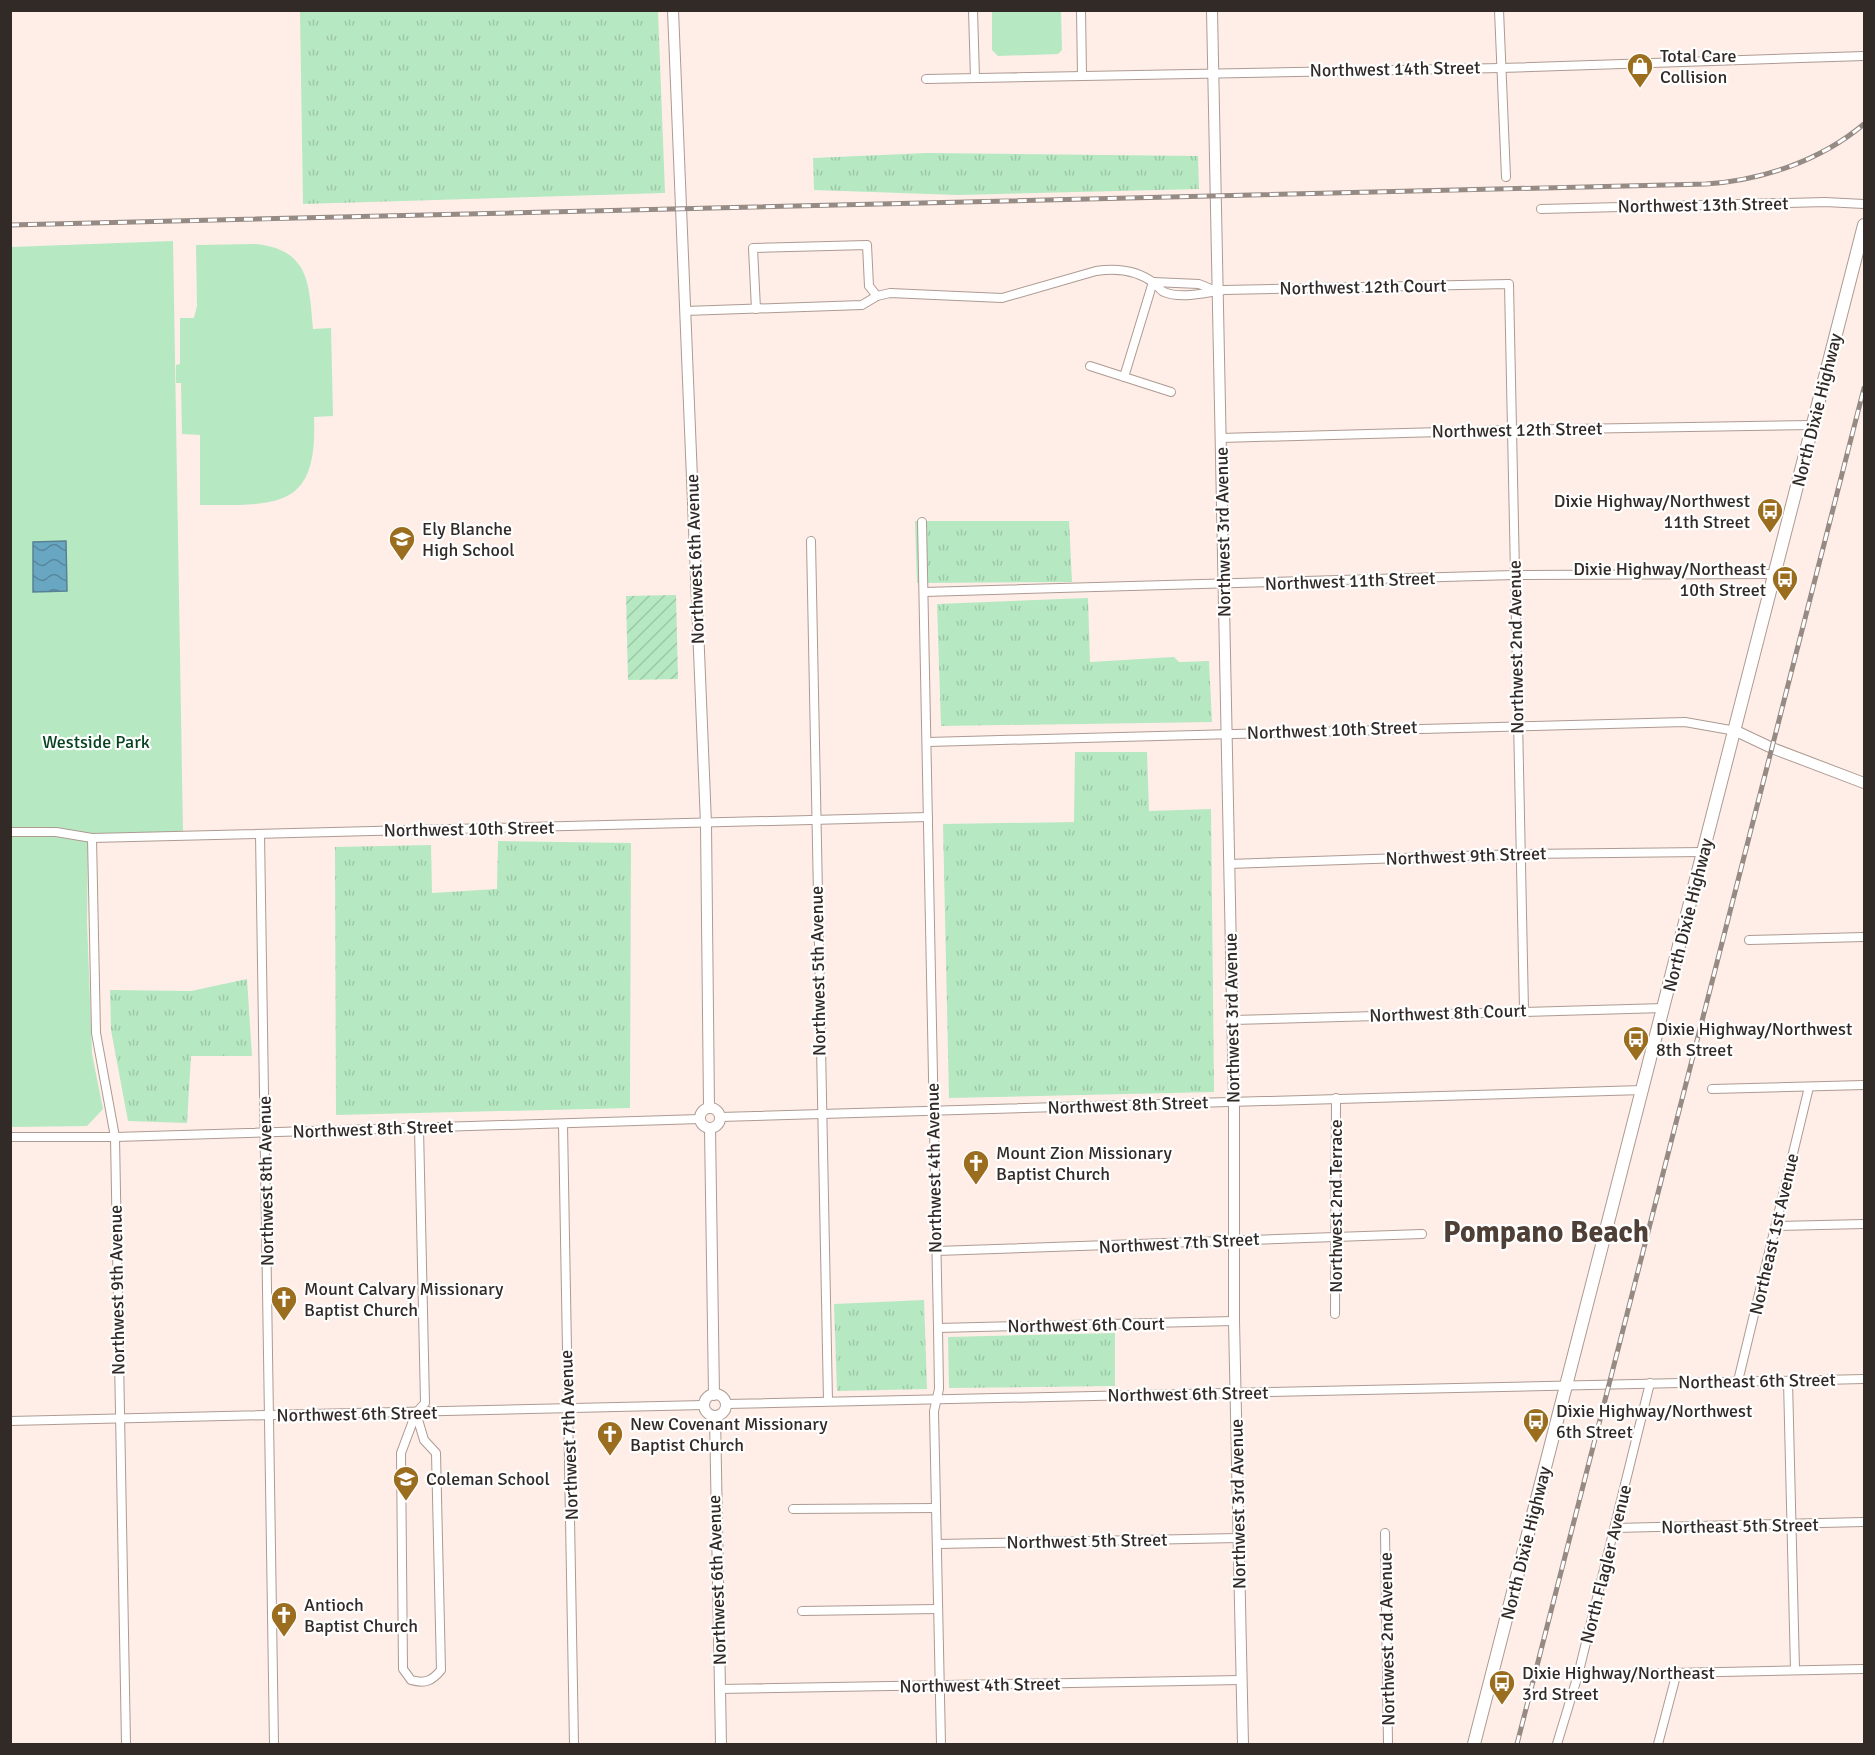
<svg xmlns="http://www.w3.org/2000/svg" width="1875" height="1755" viewBox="0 0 1875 1755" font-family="Signika,sans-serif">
<defs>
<pattern id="grass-tufts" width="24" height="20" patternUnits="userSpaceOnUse" patternTransform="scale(1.5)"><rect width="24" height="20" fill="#b6e8c2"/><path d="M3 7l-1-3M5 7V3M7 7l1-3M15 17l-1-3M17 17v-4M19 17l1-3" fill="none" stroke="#9dc7a7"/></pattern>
<pattern id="garden-furrows" width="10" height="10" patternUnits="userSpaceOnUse" patternTransform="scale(1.5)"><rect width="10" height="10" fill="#b6e8c2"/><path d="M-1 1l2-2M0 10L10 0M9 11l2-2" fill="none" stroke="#9dc7a7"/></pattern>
<pattern id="water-waves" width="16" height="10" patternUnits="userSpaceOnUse" patternTransform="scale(1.5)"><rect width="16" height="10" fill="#69a6c1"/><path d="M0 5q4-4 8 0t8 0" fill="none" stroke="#57879d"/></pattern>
</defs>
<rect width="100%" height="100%" fill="#feeee7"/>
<g fill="url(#grass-tufts)">
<path d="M300,11h358l7,182 -362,11z"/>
<path d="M927,153l271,3 1,33 -241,6 -144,-5 -1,-32z"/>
<path d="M915,521h154l3,61 -155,1z"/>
<path d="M1088,598l2,64 84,-5 5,5 30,-1 3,61 -271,4 -4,-122z"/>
<path d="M1075,752h72l2,59 62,-2 3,283 -265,6 -6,-274 131,-2z"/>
<path d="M498,841l133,2 -1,265 -294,7 -1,-268 96,-2 1,48 65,-4z"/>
<path d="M247,979l5,77h-61l-4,67 -59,-2 -17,-91 -1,-40 81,1z"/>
<path d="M924,1300l3,89 -90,2 -3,-87z"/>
<path d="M1115,1333v53l-166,2 -1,-51z"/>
</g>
<g fill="#b6e8c2">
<path d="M992,11h69l1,39 -4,4 -60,2 -6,-6z"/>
<path d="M173,241l10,592 -95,2 -1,87 5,132 11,55 -16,17 -76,1v-880z"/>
<path d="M256,244c54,6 53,40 57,85l18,-1 2,88 -19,1c4,93 -36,88 -114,88v-70l-18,-1 -1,-51h-5v-18l4,-1v-46h14l3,-12 -1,-61z"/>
</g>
<path fill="url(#garden-furrows)" d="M676,595l2,84 -50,1 -2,-84z"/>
<path fill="url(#water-waves)" stroke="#588193" stroke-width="1.5" d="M66,541l1,50 -34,1v-50z"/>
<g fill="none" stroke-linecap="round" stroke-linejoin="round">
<g stroke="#ad9b92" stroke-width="10">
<g id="minor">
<path d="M973,10l2,68"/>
<path d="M1081,10l1,65"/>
<path d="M1499,10l7,167"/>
<path d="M926,79l575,-11 363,-12"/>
<path d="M1541,209l284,-7 39,2"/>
<path d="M1153,282l46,2 17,7"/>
<path d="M756,309l-3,-61 114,-3 2,41 8,10"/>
<path d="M685,311l177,-6 15,-9 13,-3 112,5 94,-27c19,-3 41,-1 58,12 3,2 6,7 10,9 16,7 43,1 60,-2l285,-6 15,726"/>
<path d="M1090,366l81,26"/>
<path d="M1124,377l29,-95"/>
<path d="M1221,438l291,-8 301,-5"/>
<path d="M922,522l16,806 1,61 -5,22 7,333"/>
<path d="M811,541l17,860"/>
<path d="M924,592l590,-17 261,-1"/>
<path d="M928,742l757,-20 51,9"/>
<path d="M10,832h46l36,6 836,-21"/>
<path d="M260,834l14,910"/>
<path d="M92,838l4,195 19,104 11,607"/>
<path d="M1229,864l291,-10 183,-2"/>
<path d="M1749,940l115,-3"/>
<path d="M1232,1020l432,-12"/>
<path d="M1712,1089l152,-4"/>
<path d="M720,1117l923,-27"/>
<path d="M563,1125l11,619"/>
<path d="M10,1137h105l585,-18"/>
<path d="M1776,1226l88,-2"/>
<path d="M936,1251l486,-17"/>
<path d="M1335,1314l1,-216"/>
<path d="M938,1328l296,-7"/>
<path d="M1738,1381l71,-294"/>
<path d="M1788,1381l7,289"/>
<path d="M726,1404l1138,-25"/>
<path d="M416,1413l8,27 12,13 5,217c-9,11 -16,14 -30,10l-8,-11 -2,-216 15,-40 9,-10 -6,-275"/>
<path d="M10,1421l694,-16"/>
<path d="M793,1509l143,-1"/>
<path d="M1615,1528l249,-6"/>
<path d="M1385,1533l3,211"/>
<path d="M937,1544l301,-6"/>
<path d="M802,1611l136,-2"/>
<path d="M1578,1675l286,-6"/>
<path d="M719,1689l522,-9"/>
<path d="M1557,1744l21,-69 72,-292"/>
<path d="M1658,1744l19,-72"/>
</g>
</g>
<g stroke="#ad9b92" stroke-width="12">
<g id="tertiary">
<path d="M673,10l33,814 3,283"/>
<path d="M1212,10l22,1091v220l9,423"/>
<path d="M1736,731l36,17 92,35"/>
<circle cx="710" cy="1118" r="10"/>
<path d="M710,1128l4,267"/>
<circle cx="715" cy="1405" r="11"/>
<path d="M715,1416l6,328"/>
</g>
</g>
<g stroke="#ad9b92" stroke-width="14">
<path id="secondary" d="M1474,1744l390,-1519"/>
</g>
<use href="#minor" stroke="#fff" stroke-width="8"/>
<use href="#tertiary" stroke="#fff" stroke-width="10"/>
<use href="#secondary" stroke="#fff" stroke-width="12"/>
<g stroke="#968a85" stroke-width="5">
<g id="rail">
<path d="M10,225l1696,-41c57,-4 114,-23 158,-60"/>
<path d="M1517,1744l347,-1356"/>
</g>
</g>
<use href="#rail" stroke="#fff" stroke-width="3" stroke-dasharray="9" stroke-linecap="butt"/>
</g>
<defs>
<g id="shop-pin" transform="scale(1.35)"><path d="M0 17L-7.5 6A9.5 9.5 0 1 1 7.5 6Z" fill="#9b6d1e" stroke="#fff"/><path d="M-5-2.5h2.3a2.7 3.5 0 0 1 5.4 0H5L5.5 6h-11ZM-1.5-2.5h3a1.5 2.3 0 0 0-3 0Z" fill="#fff"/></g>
<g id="bus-pin" transform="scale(1.35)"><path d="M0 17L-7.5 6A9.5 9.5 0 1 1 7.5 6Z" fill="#9b6d1e" stroke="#fff"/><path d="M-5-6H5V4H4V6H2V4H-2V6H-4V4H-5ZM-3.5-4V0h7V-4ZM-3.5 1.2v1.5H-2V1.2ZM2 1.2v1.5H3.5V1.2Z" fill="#fff"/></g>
<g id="school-pin" transform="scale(1.35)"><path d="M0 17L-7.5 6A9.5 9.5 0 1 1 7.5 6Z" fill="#9b6d1e" stroke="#fff"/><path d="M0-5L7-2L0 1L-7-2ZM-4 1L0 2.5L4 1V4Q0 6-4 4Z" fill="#fff"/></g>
<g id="church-pin" transform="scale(1.35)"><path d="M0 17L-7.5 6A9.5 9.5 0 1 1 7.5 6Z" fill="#9b6d1e" stroke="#fff"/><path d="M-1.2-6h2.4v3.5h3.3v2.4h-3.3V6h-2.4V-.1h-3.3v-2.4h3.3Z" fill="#fff"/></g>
</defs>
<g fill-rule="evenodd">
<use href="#shop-pin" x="1640" y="66"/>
<use href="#bus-pin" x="1770" y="511"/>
<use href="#school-pin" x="402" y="539"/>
<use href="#bus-pin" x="1785" y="579"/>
<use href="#bus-pin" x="1636" y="1039"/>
<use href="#church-pin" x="976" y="1163"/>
<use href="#church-pin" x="284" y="1299"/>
<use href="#bus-pin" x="1536" y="1421"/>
<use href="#church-pin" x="610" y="1434"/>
<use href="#school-pin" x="406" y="1479"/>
<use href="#church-pin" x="284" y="1615"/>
<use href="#bus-pin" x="1502" y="1683"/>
</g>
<g text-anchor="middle" stroke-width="4.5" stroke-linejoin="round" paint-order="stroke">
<g font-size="18" fill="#312a27" stroke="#fff" text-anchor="start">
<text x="1660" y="62">Total Care<tspan x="1660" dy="21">Collision</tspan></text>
<text x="1750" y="507" text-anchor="end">Dixie Highway/Northwest<tspan x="1750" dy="21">11th Street</tspan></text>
<text x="422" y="535">Ely Blanche<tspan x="422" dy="21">High School</tspan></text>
<text x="1766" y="575" text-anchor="end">Dixie Highway/Northeast<tspan x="1766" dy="21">10th Street</tspan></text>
<text x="1656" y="1035">Dixie Highway/Northwest<tspan x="1656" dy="21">8th Street</tspan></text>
<text x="996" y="1159">Mount Zion Missionary<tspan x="996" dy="21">Baptist Church</tspan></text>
<text x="304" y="1295">Mount Calvary Missionary<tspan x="304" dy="21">Baptist Church</tspan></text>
<text x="1556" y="1417">Dixie Highway/Northwest<tspan x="1556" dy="21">6th Street</tspan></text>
<text x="630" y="1430">New Covenant Missionary<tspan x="630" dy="21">Baptist Church</tspan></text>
<text x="426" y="1485">Coleman School</text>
<text x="304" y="1611">Antioch<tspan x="304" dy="21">Baptist Church</tspan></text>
<text x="1522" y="1679">Dixie Highway/Northeast<tspan x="1522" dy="21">3rd Street</tspan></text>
</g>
<g font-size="18" fill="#312a27" stroke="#fff">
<text transform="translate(1395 69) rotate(-1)" y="6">Northwest 14th Street</text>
<text transform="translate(1703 205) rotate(-1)" y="6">Northwest 13th Street</text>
<text transform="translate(1363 287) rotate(-1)" y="6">Northwest 12th Court</text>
<text transform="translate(1817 410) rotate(-76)" y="6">North Dixie Highway</text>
<text transform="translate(1517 430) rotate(-1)" y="6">Northwest 12th Street</text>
<text transform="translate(1223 532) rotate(-91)" y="6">Northwest 3rd Avenue</text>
<text transform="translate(695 559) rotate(-92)" y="6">Northwest 6th Avenue</text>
<text transform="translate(1350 581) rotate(-2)" y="6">Northwest 11th Street</text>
<text transform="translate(1516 647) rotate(-91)" y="6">Northwest 2nd Avenue</text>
<text transform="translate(1332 730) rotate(-2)" y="6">Northwest 10th Street</text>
<text transform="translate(469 829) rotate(-1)" y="6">Northwest 10th Street</text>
<text transform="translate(1466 856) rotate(-2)" y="6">Northwest 9th Street</text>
<text transform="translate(1688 915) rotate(-76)" y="6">North Dixie Highway</text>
<text transform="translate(818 971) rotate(-91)" y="6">Northwest 5th Avenue</text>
<text transform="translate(1448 1013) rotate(-2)" y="6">Northwest 8th Court</text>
<text transform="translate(1232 1018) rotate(-91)" y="6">Northwest 3rd Avenue</text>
<text transform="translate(1128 1105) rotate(-2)" y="6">Northwest 8th Street</text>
<text transform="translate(373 1129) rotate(-2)" y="6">Northwest 8th Street</text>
<text transform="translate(934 1168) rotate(-91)" y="6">Northwest 4th Avenue</text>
<text transform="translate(266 1181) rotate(-91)" y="6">Northwest 8th Avenue</text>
<text transform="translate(1336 1206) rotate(-90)" y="6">Northwest 2nd Terrace</text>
<text transform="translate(1774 1234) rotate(-77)" y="6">Northeast 1st Avenue</text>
<text transform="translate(1179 1243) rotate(-3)" y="6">Northwest 7th Street</text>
<text transform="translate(117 1290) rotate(-91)" y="6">Northwest 9th Avenue</text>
<text transform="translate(1086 1325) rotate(-1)" y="6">Northwest 6th Court</text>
<text transform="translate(1757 1381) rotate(-1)" y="6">Northeast 6th Street</text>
<text transform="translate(1188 1394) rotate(-1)" y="6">Northwest 6th Street</text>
<text transform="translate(357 1414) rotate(-1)" y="6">Northwest 6th Street</text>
<text transform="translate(569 1435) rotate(-92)" y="6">Northwest 7th Avenue</text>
<text transform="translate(1238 1504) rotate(-91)" y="6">Northwest 3rd Avenue</text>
<text transform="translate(1740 1526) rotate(-1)" y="6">Northeast 5th Street</text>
<text transform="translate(1087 1541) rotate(-1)" y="6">Northwest 5th Street</text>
<text transform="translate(1526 1543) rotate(-76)" y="6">North Dixie Highway</text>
<text transform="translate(1606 1564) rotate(-76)" y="6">North Flagler Avenue</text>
<text transform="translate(717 1580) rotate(-92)" y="6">Northwest 6th Avenue</text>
<text transform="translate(1387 1639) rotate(-91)" y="6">Northwest 2nd Avenue</text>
<text transform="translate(980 1685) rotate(-1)" y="6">Northwest 4th Street</text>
</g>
<g font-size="18" fill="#05421f" stroke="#fff">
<text x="96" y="748">Westside Park</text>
</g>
<g font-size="30" font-weight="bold" fill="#4e3f37" stroke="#fff">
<text x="1546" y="1242">Pompano Beach</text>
</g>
</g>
<rect width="1875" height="1755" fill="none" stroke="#312a27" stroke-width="24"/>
</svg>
